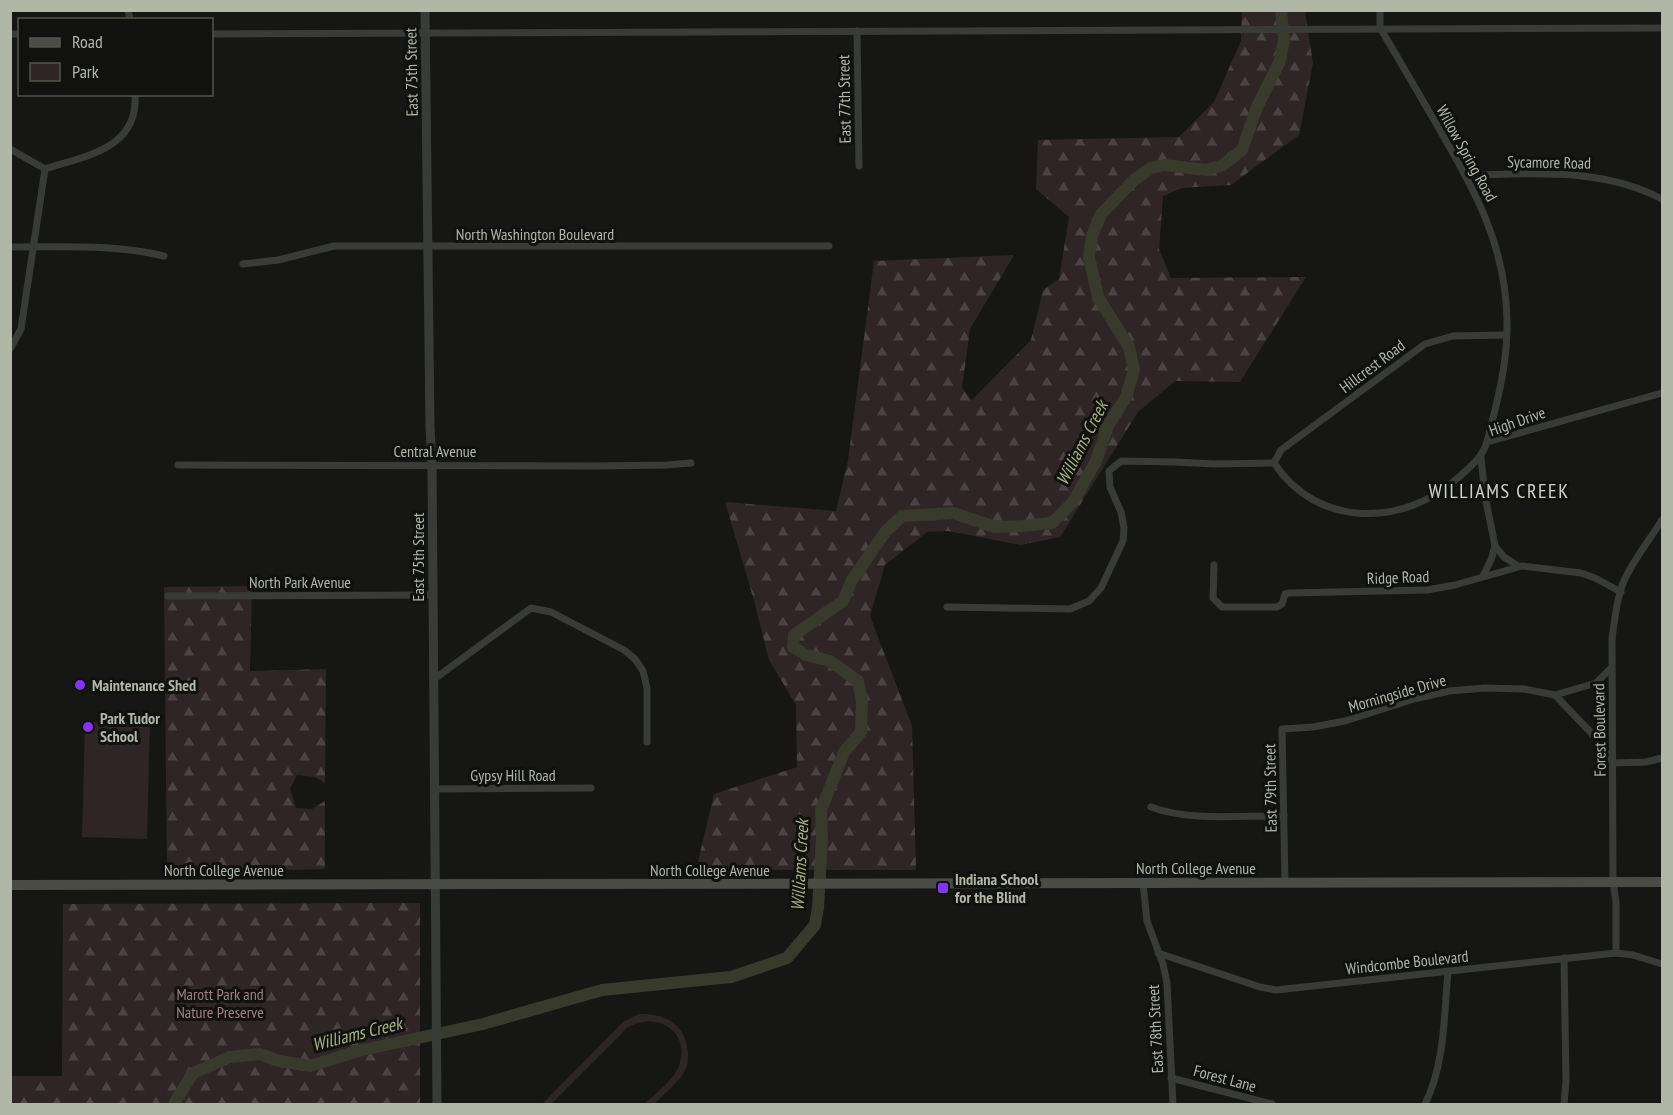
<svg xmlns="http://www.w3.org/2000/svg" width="1673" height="1115" viewBox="0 0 1673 1115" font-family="'PT Sans Narrow',sans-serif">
<defs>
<pattern id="forest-firs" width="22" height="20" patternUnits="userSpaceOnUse" patternTransform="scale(1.5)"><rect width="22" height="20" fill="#2f2526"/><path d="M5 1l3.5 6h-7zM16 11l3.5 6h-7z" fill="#4b4243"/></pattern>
</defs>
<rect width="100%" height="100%" fill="#161715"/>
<g fill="#2f2526">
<path d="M85,722l65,2 -3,115 -65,-2z"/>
<path d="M639,1014c23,-1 44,8 48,33 2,8 1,20 -4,27 -7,11 -20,21 -29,30h-10c12,-11 32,-25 36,-42 9,-33 -26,-51 -53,-34l-76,76h-9l81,-82z"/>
</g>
<g fill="url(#forest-firs)">
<path d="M1242,11h63l8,52 -14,72 -68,50 -49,3 -19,8 -4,53 12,29 135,-1 -66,105 -65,-1 -37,31 -78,125 -39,8 -73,-14 -21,1 -42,33 -15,51 42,110 4,144h-220l18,-76 83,-27 -1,-62 -27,-45 -14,-56 -30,-102 111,9 12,-51 26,-199 140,-6 -44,74 -8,59 10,12 59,-60 12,-50 16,-11 10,-62 -33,-28 2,-49 141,-3 35,-35 27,-61z"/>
<path d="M252,586l-2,85 76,-2 -1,114 -10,-6 -18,-2 -7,14 6,19 16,1 13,-8v68l-158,5 -3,-287z"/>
<path d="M420,903v201h-409v-28h51l1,-172z"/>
</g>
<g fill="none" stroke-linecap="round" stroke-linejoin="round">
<path stroke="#383b2c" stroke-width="12" d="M176,1104l-1,-2 18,-29 37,-16 30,-3 19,7 31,5 48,-15 125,-27 119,-34 129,-13 56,-19 28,-33 3,-17 4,-70 -1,-28 23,-58 17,-20 1,-31 -4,-20 -28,-20 -24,-6 -13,-8 1,-12 49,-34 9,-21 18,-26 16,-23 16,-15 51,-3 42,14 27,-1 30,-3 21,-21 23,-41 12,-35 18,-29 8,-27 -5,-23 -31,-50 -9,-40 3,-21 9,-22 33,-34 17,-12 13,-3 43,5 16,-5 19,-15 15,-43 23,-46 4,-21 -3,-30"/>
<g stroke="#393c36" stroke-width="7">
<path d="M128,10l2,10"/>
<path d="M1380,10v18c20,33 39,66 58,99 37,63 68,119 69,194 1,42 -10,82 -20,121"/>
<path d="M857,31l2,135"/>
<path d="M10,34h10"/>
<path d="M212,34l1450,-6"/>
<path d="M10,149l35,20"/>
<path d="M45,169c40,-13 94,-20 90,-75"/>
<path d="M1467,175c67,-1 134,-8 195,24"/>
<path d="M10,247c53,0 103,-3 154,9"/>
<path d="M243,264l35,-4 56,-14h495"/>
<path d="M10,349l11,-20 24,-160"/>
<path d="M1481,457l4,39 10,50 -4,14 -8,16"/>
<path d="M1274,463c44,66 130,64 185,14 12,-11 23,-19 28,-35l175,-49"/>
<path d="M1274,463l7,-13 144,-106 28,-8 53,-1"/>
<path d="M178,465l415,1 74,-1 24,-2"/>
<path d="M1495,546l9,11 14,9"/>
<path d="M1214,565l-1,33 9,9h55l5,-3 3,-10 4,-1 138,-3 28,-5 67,-19 59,7 14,5 26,14"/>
<path d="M168,596l265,-1"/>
<path d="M947,607l123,2 19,-8 12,-13 22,-47 1,-13 -3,-16 -11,-25 -1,-16 12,-10 53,1 42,2 58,-1"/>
<path d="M433,680l98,-72 20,4 73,38 11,9 8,12 4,17v54"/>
<path d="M1555,695l41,-12 15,-15"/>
<path d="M435,789l156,-1"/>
<path d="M1151,807c40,15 90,8 133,9"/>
<path d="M1143,883l4,38 16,43 4,19 6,121"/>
<path d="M1285,883l-3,-154 31,-2 32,-6 69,-22 35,-8 36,-3 39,1 31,6 40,42 18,26 33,-1 16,-4"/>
<path d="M1158,953l102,34 16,3 340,-37 17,2 29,9"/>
<path d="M1616,953v-51l-3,-20 -1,-244c3,-19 4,-37 11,-55 10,-23 26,-42 39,-63"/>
<path d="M1564,958l2,123 -2,23"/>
<path d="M1171,1078l101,26"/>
<path d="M1425,1104c20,-40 19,-89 23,-133"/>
</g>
<path stroke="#393c36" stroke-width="9" d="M425,10l5,417 2,37 5,640"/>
<path stroke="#484c44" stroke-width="10" d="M10,885l1652,-3"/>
</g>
<g fill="#8335f0" stroke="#111210" stroke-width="2">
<circle cx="80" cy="685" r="6"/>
<circle cx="88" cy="727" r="6"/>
<rect x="937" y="882" width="12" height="12" rx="3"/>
</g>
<g text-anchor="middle" stroke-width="6" stroke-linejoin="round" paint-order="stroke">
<g font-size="16" fill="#b0b7a7" stroke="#111210">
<text transform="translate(411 72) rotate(-91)" y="6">East 75th Street</text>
<text transform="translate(844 99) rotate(-91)" y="6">East 77th Street</text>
<text transform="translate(1467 153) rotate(61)" y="6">Willow Spring Road</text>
<text transform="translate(1549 162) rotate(1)" y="6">Sycamore Road</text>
<text x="535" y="240">North Washington Boulevard</text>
<text transform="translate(1372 366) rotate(-37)" y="6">Hillcrest Road</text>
<text transform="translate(1517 421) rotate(-19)" y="6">High Drive</text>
<text x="435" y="457">Central Avenue</text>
<text transform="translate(418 557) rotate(-90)" y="6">East 75th Street</text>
<text transform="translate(1398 577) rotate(-2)" y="6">Ridge Road</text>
<text x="300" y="588">North Park Avenue</text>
<text transform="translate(1397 693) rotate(-16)" y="6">Morningside Drive</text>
<text transform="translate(1599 730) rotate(-91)" y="6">Forest Boulevard</text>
<text x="513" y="781">Gypsy Hill Road</text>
<text transform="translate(1270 788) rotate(-91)" y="6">East 79th Street</text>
<text x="1196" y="874">North College Avenue</text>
<text x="224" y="876">North College Avenue</text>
<text x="710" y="876">North College Avenue</text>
<text transform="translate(1407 962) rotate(-6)" y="6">Windcombe Boulevard</text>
<text transform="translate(1155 1029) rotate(-93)" y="6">East 78th Street</text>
<text transform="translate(1225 1078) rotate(15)" y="6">Forest Lane</text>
</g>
<g font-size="16" font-weight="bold" fill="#b0b7a7" stroke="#111210" text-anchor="start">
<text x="92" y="691">Maintenance Shed</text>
<text x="100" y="724">Park Tudor<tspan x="100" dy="18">School</tspan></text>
<text x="955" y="885">Indiana School<tspan x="955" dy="18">for the Blind</tspan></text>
</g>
<g font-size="16" fill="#a27f85" stroke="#111210">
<text x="220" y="1000">Marott Park and<tspan x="220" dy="18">Nature Preserve</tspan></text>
</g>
<g font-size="18" font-style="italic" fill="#a6b27f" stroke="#111210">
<text transform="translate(1082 443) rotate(-63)" y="6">Williams Creek</text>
<text transform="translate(800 865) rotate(-87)" y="6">Williams Creek</text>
<text transform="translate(357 1034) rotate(-14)" y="6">Williams Creek</text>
</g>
<g font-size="20" letter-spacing="1.5" fill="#ced3c8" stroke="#111210">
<text x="1499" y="498">WILLIAMS CREEK</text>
</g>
</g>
<rect width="1673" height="1115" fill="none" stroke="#b0b7a7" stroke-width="24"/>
<rect x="18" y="18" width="195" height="78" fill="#111210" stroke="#51544c" stroke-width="1.5"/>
<rect x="30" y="38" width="30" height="9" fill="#484c44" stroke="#51544c" stroke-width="1.5"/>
<text x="72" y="48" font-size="18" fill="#b0b7a7">Road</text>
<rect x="30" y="63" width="30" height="18" fill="#2f2526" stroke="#51544c" stroke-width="1.5"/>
<text x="72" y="78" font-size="18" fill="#b0b7a7">Park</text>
</svg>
